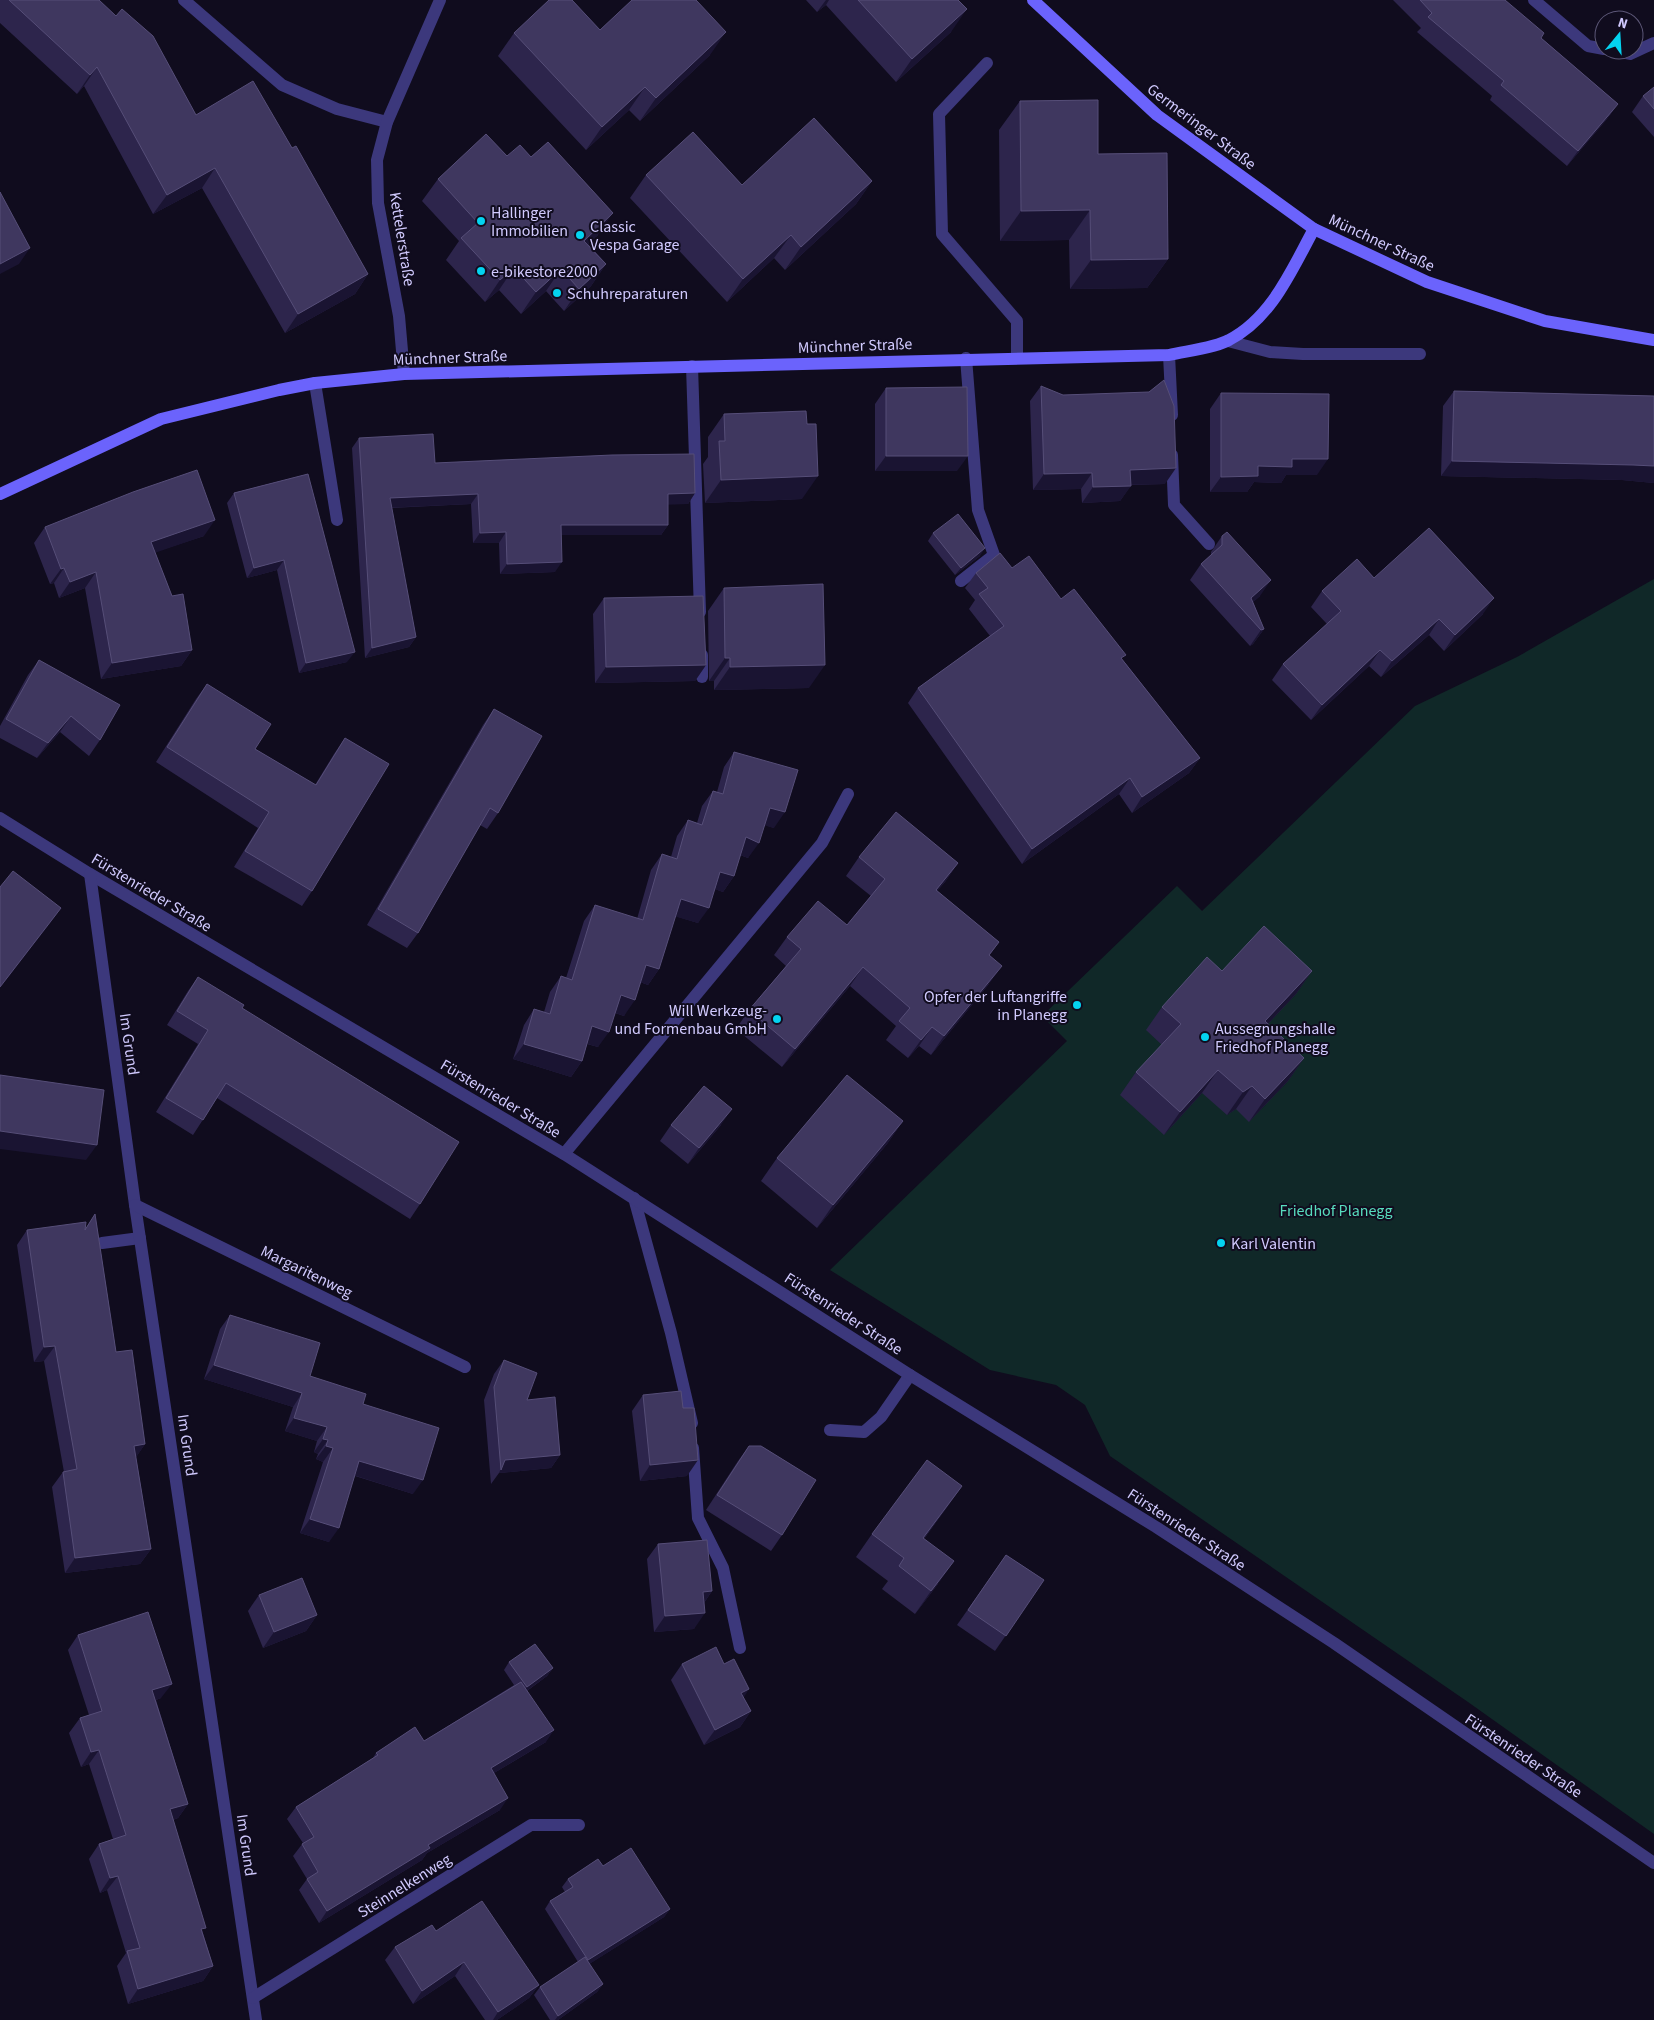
<svg xmlns="http://www.w3.org/2000/svg" width="1654" height="2020" viewBox="0 0 1654 2020" font-family="'Source Sans 3',sans-serif">
<rect width="100%" height="100%" fill="#100c1e"/>
<path fill="#102828" d="M1654,579v1255l-186,-132 -358,-246 -25,-51 -29,-20 -66,-15 -160,-100 237,-229 -25,-25 135,-130 25,25 213,-205 102,-49z"/>
<g fill="none" stroke-linecap="round" stroke-linejoin="round">
<g stroke="#3c387c" stroke-width="12">
<path d="M987,63l-48,51 3,120 75,87v36"/>
<path d="M1228,341l42,11 33,2h117"/>
<path d="M1169,355l3,60"/>
<path d="M692,366l8,246"/>
<path d="M315,383l22,137"/>
<path d="M1172,455l2,50 35,39"/>
<path d="M961,581l33,-26 -16,-45 -12,-152"/>
<path d="M702,655v22"/>
<path d="M564,1154l258,-311 26,-49"/>
<path d="M634,1198l37,135 21,90"/>
<path d="M102,1243l38,-5"/>
<path d="M830,1430l34,2 17,-15 29,-42"/>
<path d="M693,1448l5,70 25,50 17,80"/>
</g>
<g stroke="#3c387c" stroke-width="12">
<path d="M184,0l98,85 55,24 50,13"/>
<path d="M1534,0l54,46 16,3"/>
<path d="M1611,50l19,4 24,-11"/>
<path d="M404,374l-5,-58 -21,-113 -1,-43 10,-38 53,-122"/>
<path d="M0,818l90,56 474,280 346,221 246,152 178,116 320,220"/>
<path d="M90,874l45,331 121,815"/>
<path d="M135,1205l330,162"/>
<path d="M253,1998l278,-173h48"/>
</g>
<g stroke="#6b63fc" stroke-width="12">
<path d="M1033,0l124,115 157,114 113,53 118,39 109,19"/>
<path d="M0,494l161,-75 118,-29 36,-7 89,-9 765,-19c17,-4 46,-7 60,-15 43,-22 63,-71 85,-111"/>
</g>
</g>
<g fill="#2d254c">
<path d="M0,0h99l97,115 96,33 76,126 -13,20 -70,39 -83,-145 -49,26 -69,-128 -7,8 -77,-71z"/>
<path d="M806,0h152l-7,32 -55,50 -70,-77 -9,7z"/>
<path d="M1393,0h112l36,38 77,66 -11,15 -40,47 -77,-66 2,-4 -75,-64 4,-4z"/>
<path d="M600,30l110,25 -70,66 -11,-11 -43,40 -88,-94 16,-23z"/>
<path d="M1654,87v50l-22,-25 11,-16z"/>
<path d="M1020,101l78,53 70,105 -21,29 -77,1 -1,-49 -69,1 -1,-111z"/>
<path d="M507,156l91,79 -10,9 18,20 -15,22 -27,25 -18,-20 -25,23 -22,-24 -14,12 -39,-42 13,-19 -37,-40 16,-22z"/>
<path d="M646,175l96,10 130,-4 -16,23 -71,66 -11,-12 -47,44 -97,-104z"/>
<path d="M1041,386l124,98 -34,1 -11,16 -38,2 -1,-14 -48,1 -3,-89z"/>
<path d="M886,388l71,83h-82v-67z"/>
<path d="M1454,391l200,5v87l-32,-3 -181,-4 2,-70z"/>
<path d="M1221,393l96,82h-31l-5,8 -27,-1 -7,10h-37v-83z"/>
<path d="M724,414l83,10 -5,75 -97,4 -2,-39 5,-7v-20z"/>
<path d="M359,438l76,25 260,30 -7,11h-20v21l-7,10h-100l-6,37 -55,2 -1,-31h-26l-2,-39 -80,4 25,129 -7,10 -44,11 -13,-210z"/>
<path d="M308,474l39,188 -48,11 -22,-103 -30,8 -20,-75 7,-10z"/>
<path d="M45,527l159,9 -49,16 37,98 -11,16 -80,13 -16,-91 -26,10 -5,-15 -4,1 -16,-41z"/>
<path d="M933,533l47,23 -25,19 -27,-34z"/>
<path d="M1222,536l38,60 -7,6 11,27 -11,15 -3,2 -60,-66 11,-16 10,-9v-3z"/>
<path d="M1012,568l49,31 61,60 78,99 -11,15 -57,40 -13,-19 -97,70 -114,-161 10,-15 72,-52 -21,-27 6,-9 -10,-12 11,-15z"/>
<path d="M1374,578l109,36 -39,37 -15,-16 -48,42 -12,-11 -58,54 -39,-40 11,-16 44,-40 -16,-17 11,-16z"/>
<path d="M724,588l85,100 -95,2v-9h-5l-1,-70z"/>
<path d="M604,598l102,67 -11,16 -100,2 -2,-69z"/>
<path d="M39,660l61,80 -11,16 -29,-24 -23,26 -37,-20v-12l28,-51z"/>
<path d="M207,684l48,65 60,36 19,-31 11,-16 -33,153 -10,15 -68,-39 24,-39 -102,-66 40,-63z"/>
<path d="M494,709l4,104 -11,16 -7,-4 -62,108 -11,15 -40,-23 116,-200z"/>
<path d="M734,752l40,76 -9,-3 -17,33 -8,-3 -6,21 -11,16 -8,-3 -17,34 -23,-7 -16,53 -11,16 -8,-3 -16,34 -9,-3 -17,34 -11,-3 -5,17 -11,16 -58,-18 11,-34 10,-16 10,3 6,-20 11,-16 5,2 18,-57 11,-16 42,14 14,-49 11,-16 9,3 6,-21 11,-16 9,3 5,-17 11,-15 4,1 7,-25z"/>
<path d="M859,857l99,6 -13,19 -8,9 62,51 -10,14v28l-58,71 -12,-9 -11,12 -22,-18 10,-14 -46,-40 -68,81 -46,-38 13,-19 37,-44 -12,-11 13,-18 60,-12 24,-29 -25,-20z"/>
<path d="M1222,971h90l-16,23 -28,30 36,34 -16,23 -39,41 -13,-13 -9,6 -25,-22 -38,42 -44,-40 16,-23 26,-27 -16,-15 16,-23z"/>
<path d="M198,977l44,31 178,196 -10,15 -193,-121 -24,37 -37,-23 42,-68 -31,-19 21,-34z"/>
<path d="M903,1121l-16,23 -70,84 -56,-47 16,-23z"/>
<path d="M671,1125h50l-33,39 -28,-23z"/>
<path d="M95,1214l21,138 29,92 -9,13 15,92 -11,15 -75,9 -13,-86 11,-15h1l-20,-111 -10,1 -17,-117 10,-15 59,-2z"/>
<path d="M230,1315l80,61 53,28 50,90 -58,-18 -26,66 -29,-9 23,-71 -7,-3 2,-5 -4,-2 3,-11 -32,-10 8,-24 -89,-28 16,-50z"/>
<path d="M504,1360l56,95 -9,13 -52,5 -8,11 -7,-84 10,-26z"/>
<path d="M643,1395l44,81 -47,5 -8,-70z"/>
<path d="M749,1446l33,89 -11,16 -65,-41 32,-49z"/>
<path d="M962,1486l-38,53 14,45 -23,30 -33,-25 6,-8 -32,-24 16,-23z"/>
<path d="M658,1544l54,47 -8,12 -10,26 -40,3 -7,-73z"/>
<path d="M1006,1555l38,25 -49,71 -38,-26z"/>
<path d="M259,1595l58,20 -11,16 -43,17 -15,-37z"/>
<path d="M78,1635l83,63 -5,2 32,104 -10,14 -5,2 30,113 10,33 -10,15 -75,23 -11,-38 9,-13 -19,-63 -7,3 -11,-34 10,-15 14,-5 -24,-75 -8,3 -12,-34 11,-15 9,-3 -21,-65z"/>
<path d="M509,1662l44,6 -6,8 -20,15 19,51 -52,31 6,37 -73,43 -5,7 -103,63 -20,-33 8,-11 -14,-23 10,-13 -16,-24 9,-12 77,-49 3,-5 48,-12 90,-56 -10,-15z"/>
<path d="M682,1664h42l27,47 -11,16 -36,18 -33,-65z"/>
<path d="M603,1866l67,43 -6,8 -75,47 14,20 -6,8 -39,28h-8l-16,-25 6,-8 38,-25 -33,-53 5,-8 15,-9 -3,-5 6,-8z"/>
<path d="M436,1931l103,54 -10,13 -32,22h-12l-30,-44 -42,28 -28,-44 10,-13z"/>
</g>
<g fill="#1a1432">
<path d="M826,0h3l-3,5 -9,7z"/>
<path d="M967,9l-16,23 -55,50 16,-23z"/>
<path d="M726,32l-16,23 -70,66 16,-23z"/>
<path d="M97,67l-13,19 -7,8 13,-19z"/>
<path d="M645,87l-16,23 -43,40 16,-23z"/>
<path d="M1618,104l-11,15 -40,47 11,-15z"/>
<path d="M215,168l-13,20 -49,26 14,-19z"/>
<path d="M872,181l-16,23 -71,66 16,-23z"/>
<path d="M1090,210l-21,30 -69,1 21,-30z"/>
<path d="M613,213l-15,22 -29,27 15,-21z"/>
<path d="M791,235l-17,23 -47,44 16,-23z"/>
<path d="M30,248l-11,16 -19,10v-10z"/>
<path d="M1168,259l-21,29 -77,1 21,-29z"/>
<path d="M606,264l-15,22 -27,25 15,-22z"/>
<path d="M514,268l-15,22 -14,12 15,-22z"/>
<path d="M561,269l-15,22 -25,23 15,-22z"/>
<path d="M368,274l-13,20 -70,39 13,-19z"/>
<path d="M886,456h82l-11,15h-82z"/>
<path d="M1292,459h36l-11,16h-31l-5,8 -27,-1 -7,10h-37l11,-15 37,-11z"/>
<path d="M1452,461l181,4 21,1v17l-32,-3 -181,-4z"/>
<path d="M1176,468l-11,16 -46,1 11,-15z"/>
<path d="M1092,473l-11,16 -48,1 11,-16z"/>
<path d="M818,476l-16,23 -97,4 16,-23z"/>
<path d="M1131,486l-11,15 -38,2 11,-16z"/>
<path d="M695,493l-7,11 -27,1 7,-11z"/>
<path d="M478,494l-7,10 -89,4 8,-10z"/>
<path d="M215,520l-11,16 -64,22 11,-16z"/>
<path d="M561,525h107l-7,10h-107z"/>
<path d="M506,532l-7,11h-26l7,-10z"/>
<path d="M985,548l-5,8 -25,19 6,-7z"/>
<path d="M284,560l-7,10 -30,8 7,-10z"/>
<path d="M562,562l-7,10 -55,2 7,-10z"/>
<path d="M64,568l-10,15 -4,1 11,-15z"/>
<path d="M96,572l-11,16 -26,10 11,-16z"/>
<path d="M1271,580l-11,16 -17,15 8,-13z"/>
<path d="M1494,598l-11,16 -39,37 11,-16z"/>
<path d="M1439,619l-10,16 -48,42 11,-16z"/>
<path d="M1264,629l-11,15 -3,2 11,-16z"/>
<path d="M416,637l-7,10 -44,11 7,-10z"/>
<path d="M192,650l-11,16 -80,13 11,-16z"/>
<path d="M1380,650l-11,16 -58,54 11,-15z"/>
<path d="M355,652l-8,10 -48,11 7,-10z"/>
<path d="M725,658h5l-16,23h-5z"/>
<path d="M706,665l-11,16 -100,2 11,-16z"/>
<path d="M825,665l-16,23 -95,2 16,-23z"/>
<path d="M71,716l-11,16 -23,26 11,-15z"/>
<path d="M1200,758l-11,15 -57,40 10,-16z"/>
<path d="M1130,778l-11,16 -97,70 10,-15z"/>
<path d="M770,808l15,4 -11,16 -15,-4z"/>
<path d="M746,837l13,6 -11,15 -13,-5z"/>
<path d="M958,863l-13,19 -22,26 13,-18z"/>
<path d="M720,872l14,4 -11,16 -14,-5z"/>
<path d="M681,899l28,9 -11,15 -28,-8z"/>
<path d="M61,908l-10,14 -51,66v-1z"/>
<path d="M646,965l13,4 -11,16 -13,-5z"/>
<path d="M1002,966l-13,18 -58,71 13,-19z"/>
<path d="M863,967l-13,19 -68,81 13,-18z"/>
<path d="M1312,971l-16,23 -47,50 16,-23z"/>
<path d="M621,995l14,5 -11,16 -14,-5z"/>
<path d="M592,1026l17,6 -11,15 -17,-5z"/>
<path d="M932,1027l-13,19 -11,12 13,-18z"/>
<path d="M524,1044l58,17 -11,16 -58,-18z"/>
<path d="M1304,1058l-16,23 -39,41 16,-23z"/>
<path d="M1218,1070l-16,23 -38,42 16,-23z"/>
<path d="M1252,1086l-16,23 -9,6 16,-23z"/>
<path d="M732,1109l-11,16 -33,39 11,-16z"/>
<path d="M903,1121l-16,23 -70,84 16,-23z"/>
<path d="M0,1131l97,14 -11,15 -86,-11z"/>
<path d="M55,1346l-11,15 -10,1 10,-15z"/>
<path d="M214,1365l88,28 -9,14 -89,-28z"/>
<path d="M294,1418l33,9 -10,14 -32,-10z"/>
<path d="M323,1439l5,1 -10,14 -4,-2z"/>
<path d="M145,1444l-10,15 -1,-13z"/>
<path d="M326,1446l7,2 -10,14 -7,-3z"/>
<path d="M560,1455l-9,13 -52,5 6,-13z"/>
<path d="M698,1460l-11,16 -47,5 10,-16z"/>
<path d="M359,1461l64,19 -10,14 -63,-20z"/>
<path d="M962,1486l-16,23 -39,52 16,-23z"/>
<path d="M310,1519l29,9 -10,14 -29,-9z"/>
<path d="M151,1549l-11,15 -75,9 10,-15z"/>
<path d="M954,1561l-16,23 -23,30 16,-23z"/>
<path d="M712,1591l-11,16 2,-15z"/>
<path d="M705,1613l-11,16 -40,3 11,-16z"/>
<path d="M317,1615l-11,16 -43,17 11,-16z"/>
<path d="M553,1668l-6,8 -26,19 6,-8z"/>
<path d="M172,1684l-11,14 -19,7 10,-15z"/>
<path d="M749,1689l-10,16 2,-12z"/>
<path d="M751,1711l-11,16 -36,18 11,-15z"/>
<path d="M554,1730l-8,12 -64,38 9,-12z"/>
<path d="M99,1750l-10,14 -8,3 10,-15z"/>
<path d="M508,1798l-8,12 -73,43 -5,7 -103,63 8,-12 101,-66z"/>
<path d="M188,1804l-10,14 -18,6 10,-15z"/>
<path d="M118,1876l-11,14 -7,3 10,-15z"/>
<path d="M670,1909l-6,8 -81,51 5,-8z"/>
<path d="M464,1962l-9,14 -42,28 9,-13z"/>
<path d="M213,1966l-10,15 -75,23 10,-15z"/>
<path d="M603,1984l-6,8 -39,28h-3l3,-4z"/>
<path d="M539,1985l-10,13 -32,22h-4l5,-8z"/>
</g>
<g fill="#3f375f" stroke="#564e78">
<path d="M9,0h90l17,16 6,-7 31,27 43,79 57,-34 39,67 4,-2 72,128 -70,40 -83,-146 -48,27 -70,-128 -7,8z"/>
<path d="M549,0h23l28,30 32,-30h64l30,32 -70,66 -11,-11 -43,40 -88,-94z"/>
<path d="M858,0h100l9,9 -55,50z"/>
<path d="M1420,0h85l39,33 -3,5 77,66 -40,47 -77,-66 3,-4 -76,-64 4,-4z"/>
<path d="M1654,87v22l-11,-13z"/>
<path d="M1098,100v54l69,-1 1,106 -77,1 -1,-50 -69,1 -1,-110z"/>
<path d="M814,118l58,63 -71,66 -10,-12 -48,44 -97,-104 47,-43 49,53z"/>
<path d="M486,134l21,22 13,-11 11,12 17,-15 65,71 -29,28 22,23 -27,25 -18,-20 -25,23 -22,-24 -14,12 -39,-42 17,-15 -40,-44z"/>
<path d="M0,192l30,56 -30,16z"/>
<path d="M1164,380l10,26 2,62 -46,2 1,16 -38,1 -1,-14 -48,1 -3,-88 22,9 86,-3z"/>
<path d="M967,387l1,69h-82v-68z"/>
<path d="M1454,391l200,5v70l-21,-1 -181,-4z"/>
<path d="M1221,393l108,1 -1,65h-36v8l-34,-1v10l-37,1z"/>
<path d="M806,411l1,13h9l2,52 -97,4 -2,-39h6l-1,-27z"/>
<path d="M433,434l2,29 177,-8 82,-1 1,39 -27,1v31h-107l1,37 -55,2 -1,-32 -26,1 -2,-39 -88,4 26,139 -44,11 -13,-210z"/>
<path d="M197,470l18,50 -64,22 21,54 11,-2 9,56 -80,13 -16,-91 -26,10 -6,-14 -3,1 -16,-42 88,-35z"/>
<path d="M308,474l47,178 -49,11 -22,-103 -30,8 -20,-75z"/>
<path d="M958,514l27,34 -24,20 -28,-35z"/>
<path d="M1429,528l65,70 -39,37 -16,-16 -47,42 -12,-11 -58,55 -39,-41 58,-53 -19,-20 35,-32 17,19z"/>
<path d="M1227,532l44,48 -20,18 13,31 -3,1 -60,-66 21,-19v-9z"/>
<path d="M1000,553l12,15 17,-12 32,43 13,-10 52,66 -5,3 79,100 -58,39 -12,-19 -98,71 -114,-161 86,-62 -25,-32 9,-6 -12,-15z"/>
<path d="M823,584l2,81 -95,2v-9h-5l-1,-70z"/>
<path d="M703,596l3,69 -100,2 -2,-69z"/>
<path d="M39,660l81,45 -20,35 -29,-24 -23,27 -42,-24z"/>
<path d="M207,684l64,40 -16,25 61,36 29,-47 44,26 -77,127 -67,-40 24,-39 -102,-65z"/>
<path d="M494,709l48,27 -44,77 -8,-5 -72,125 -40,-24z"/>
<path d="M734,752l64,18 -13,42 -15,-4 -11,35 -13,-6 -12,39 -14,-4 -11,36 -28,-9 -22,70 -13,-4 -11,35 -14,-5 -12,37 -17,-6 -10,35 -58,-17 10,-35 16,5 11,-38 11,4 23,-75 48,15 19,-66 15,5 11,-39 14,5 11,-34 10,3z"/>
<path d="M896,812l62,51 -22,27 63,52 -10,13 13,11 -58,70 -12,-9 -11,13 -22,-19 11,-13 -47,-41 -68,82 -46,-39 52,-61 -14,-12 31,-36 29,24 38,-46 -26,-22z"/>
<path d="M13,871l48,37 -61,79v-100z"/>
<path d="M1264,926l48,45 -47,50 39,37 -39,41 -13,-13 -9,6 -25,-22 -38,42 -44,-40 45,-48 -19,-17 45,-50 15,14z"/>
<path d="M198,977l46,28 -2,3 217,134 -39,62 -194,-121 -23,37 -37,-22 42,-68 -31,-19z"/>
<path d="M0,1075l104,15 -7,55 -97,-14z"/>
<path d="M847,1075l56,46 -70,84 -56,-47z"/>
<path d="M704,1086l28,23 -33,39 -28,-23z"/>
<path d="M95,1214l21,138 16,-2 13,94 -11,2 17,103 -76,9 -12,-86 14,-3 -22,-123 -11,1 -17,-117 59,-8 -1,8z"/>
<path d="M230,1315l90,28 -10,33 56,18 -3,10 76,24 -16,52 -64,-19 -20,67 -29,-9 23,-71 -7,-2 2,-6 -5,-1 4,-12 -33,-9 8,-25 -88,-28z"/>
<path d="M504,1360l33,13 -10,27 28,-3 5,58 -55,5 -4,10 -7,-83z"/>
<path d="M681,1391l2,17h11l4,52 -48,5 -7,-70z"/>
<path d="M749,1446h12l55,34 -34,55 -65,-40z"/>
<path d="M927,1460l35,26 -39,52 31,23 -23,30 -32,-25 5,-8 -32,-24z"/>
<path d="M707,1540l5,51 -9,1 2,21 -40,3 -7,-72z"/>
<path d="M1006,1555l38,25 -38,56 -38,-26z"/>
<path d="M302,1578l15,37 -43,17 -15,-37z"/>
<path d="M148,1612l24,72 -20,6 36,114 -18,5 36,119 -5,1 12,37 -75,23 -11,-38 13,-3 -22,-72 -8,2 -11,-34 27,-9 -27,-85 -8,2 -11,-34 22,-7 -24,-76z"/>
<path d="M535,1644l18,24 -26,19 -18,-25z"/>
<path d="M716,1647l8,17 10,-5 15,30 -8,4 10,18 -36,19 -33,-66z"/>
<path d="M521,1682l33,48 -63,38 17,30 -80,47 2,3 -103,63 -20,-32 11,-7 -16,-28 12,-7 -18,-30 82,-52 -2,-2 39,-26 9,14z"/>
<path d="M631,1848l39,61 -82,51 -38,-59 23,-14 -5,-8 30,-20 5,7z"/>
<path d="M482,1901l57,84 -41,27 -34,-50 -42,29 -27,-44 37,-22 4,6z"/>
<path d="M585,1957l18,27 -45,32 -18,-29z"/>
</g>
<g fill="#04d3f0" stroke="#100c1e" stroke-width="2">
<circle cx="481" cy="221" r="5"/>
<circle cx="580" cy="235" r="5"/>
<circle cx="481" cy="271" r="5"/>
<circle cx="557" cy="293" r="5"/>
<circle cx="1077" cy="1005" r="5"/>
<circle cx="777" cy="1019" r="5"/>
<circle cx="1205" cy="1037" r="5"/>
<circle cx="1221" cy="1243" r="5"/>
</g>
<g text-anchor="middle" stroke-width="4" stroke-linejoin="round" paint-order="stroke">
<g font-size="16" fill="#d1cafe" stroke="#100c1e">
<text transform="translate(1202 126) rotate(37)" y="6">Germeringer Straße</text>
<text transform="translate(403 239) rotate(81)" y="6">Kettelerstraße</text>
<text transform="translate(1382 242) rotate(25)" y="6">Münchner Straße</text>
<text transform="translate(855 345) rotate(-2)" y="6">Münchner Straße</text>
<text transform="translate(450 357) rotate(-2)" y="6">Münchner Straße</text>
<text transform="translate(152 892) rotate(31)" y="6">Fürstenrieder Straße</text>
<text transform="translate(130 1044) rotate(82)" y="6">Im Grund</text>
<text transform="translate(501 1098) rotate(31)" y="6">Fürstenrieder Straße</text>
<text transform="translate(307 1271) rotate(26)" y="6">Margaritenweg</text>
<text transform="translate(844 1313) rotate(33)" y="6">Fürstenrieder Straße</text>
<text transform="translate(188 1445) rotate(82)" y="6">Im Grund</text>
<text transform="translate(1187 1529) rotate(33)" y="6">Fürstenrieder Straße</text>
<text transform="translate(1524 1755) rotate(34)" y="6">Fürstenrieder Straße</text>
<text transform="translate(247 1845) rotate(82)" y="6">Im Grund</text>
<text transform="translate(404 1885) rotate(-32)" y="6">Steinnelkenweg</text>
</g>
<g font-size="16" fill="#d1cafe" stroke="#100c1e" text-anchor="start">
<text x="491" y="218">Hallinger<tspan x="491" dy="18">Immobilien</tspan></text>
<text x="590" y="232">Classic<tspan x="590" dy="18">Vespa Garage</tspan></text>
<text x="491" y="277">e-bikestore2000</text>
<text x="567" y="299">Schuhreparaturen</text>
<text x="1067" y="1002" text-anchor="end">Opfer der Luftangriffe<tspan x="1067" dy="18">in Planegg</tspan></text>
<text x="767" y="1016" text-anchor="end">Will Werkzeug-<tspan x="767" dy="18">und Formenbau GmbH</tspan></text>
<text x="1215" y="1034">Aussegnungshalle<tspan x="1215" dy="18">Friedhof Planegg</tspan></text>
<text x="1231" y="1249">Karl Valentin</text>
</g>
<g font-size="16" fill="#58dcbe" stroke="#100c1e">
<text x="1336" y="1216">Friedhof Planegg</text>
</g>
</g>
<g transform="translate(1619 35) rotate(18)"><circle r="24" fill="#100c1e" stroke="#5d5878"/>
<path d="M0-4L9 19L0 12L-9 19Z" fill="#04d3f0"/>
<text y="-8" font-size="14" font-weight="bold" text-anchor="middle" fill="#d1cafe">N</text>
</g>
</svg>
